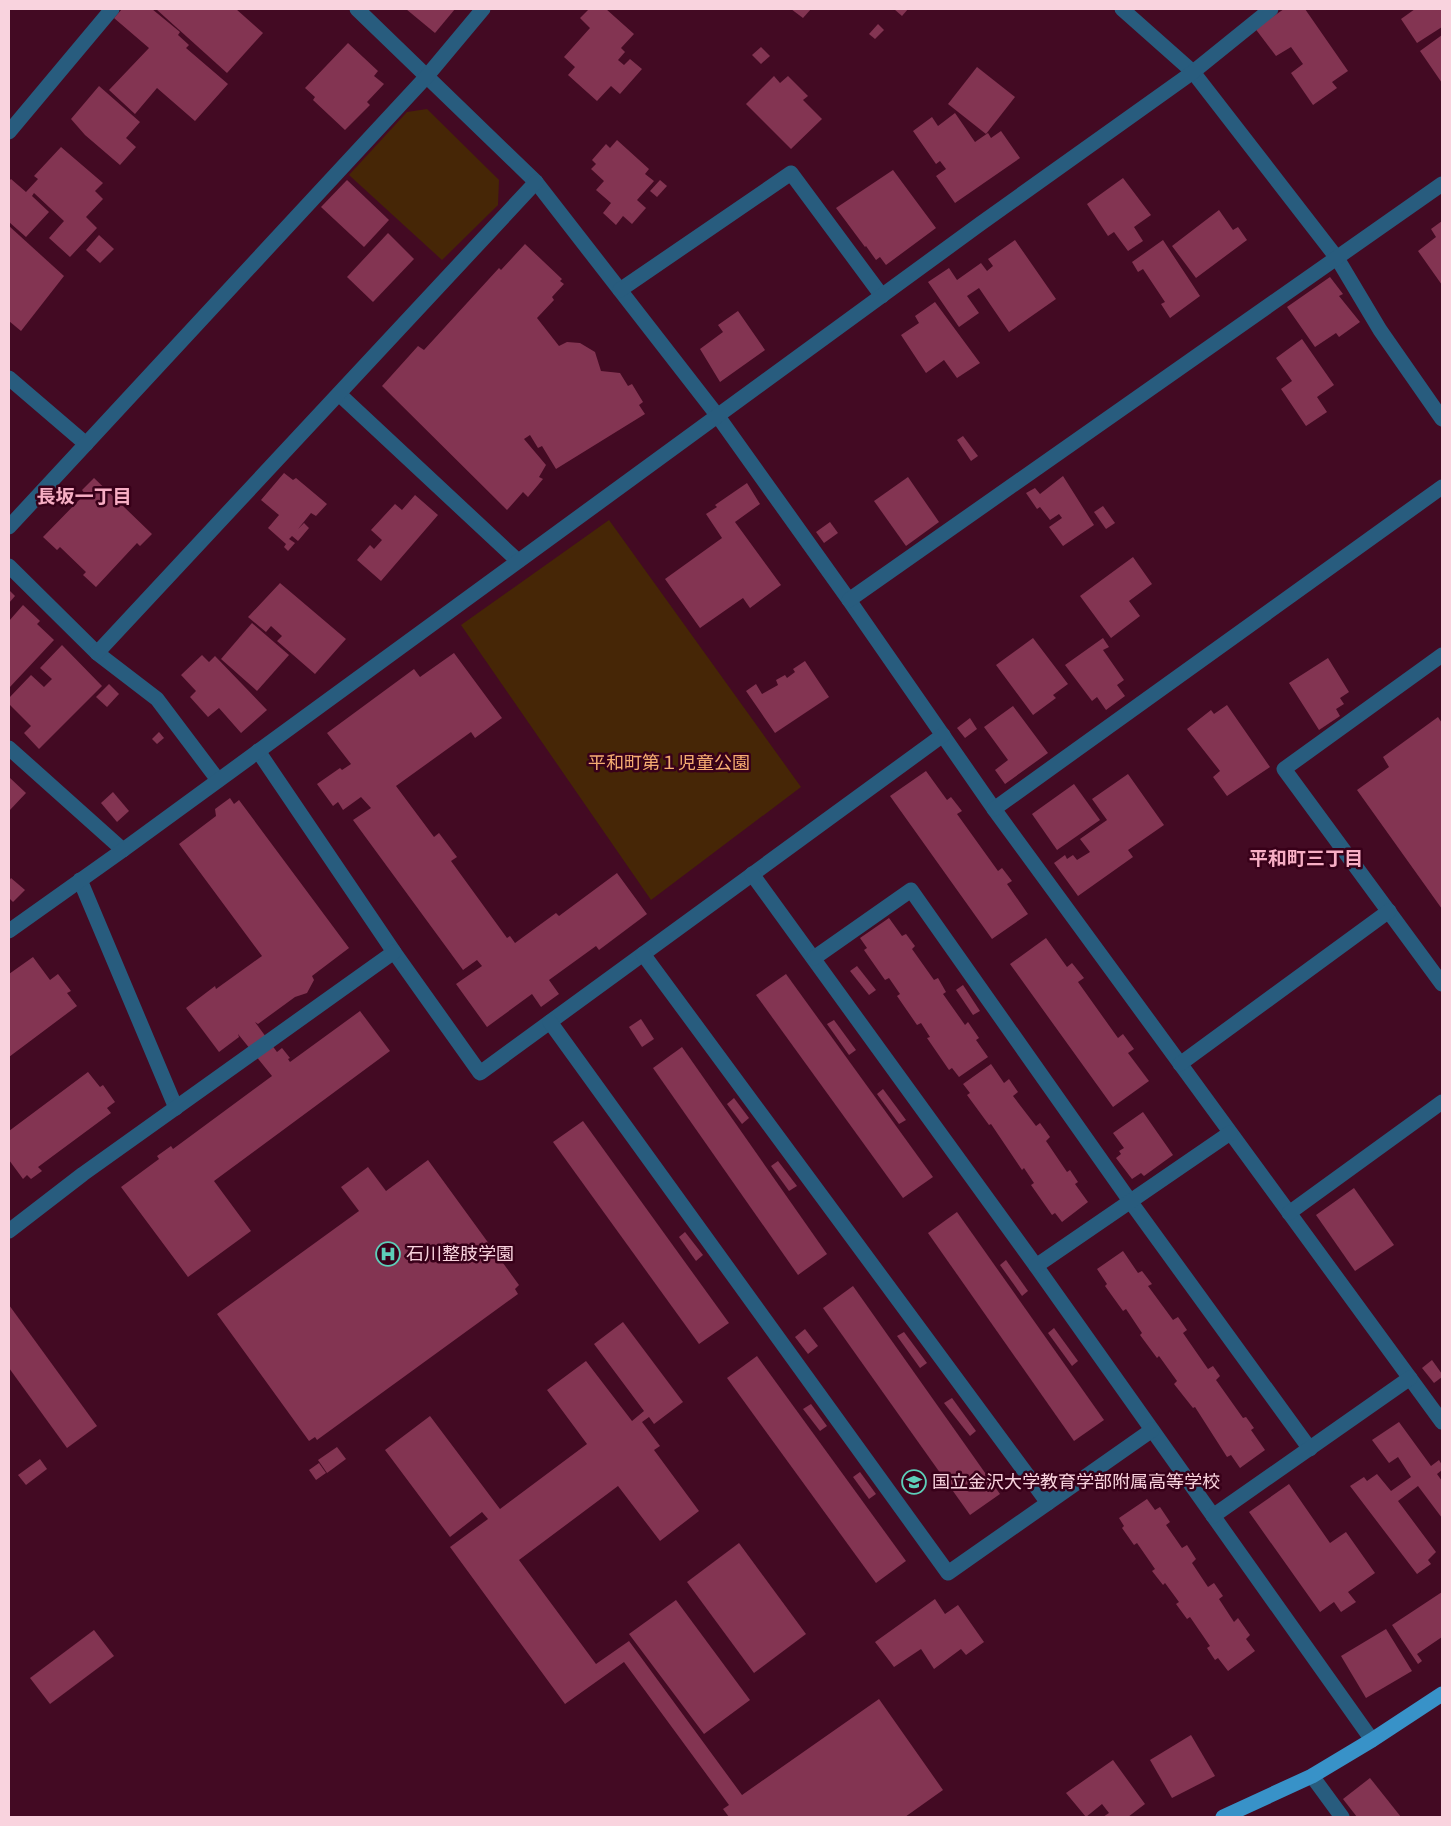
<svg xmlns="http://www.w3.org/2000/svg" width="1451" height="1826" viewBox="0 0 1451 1826" font-family="Cabin,'Noto Sans JP',sans-serif">
<rect width="100%" height="100%" fill="#430a23"/>
<g fill="#462606">
<path d="M427,109l72,71 -1,25 -56,55 -93,-85 58,-63z"/>
<path d="M609,520l192,267 -150,113 -190,-275z"/>
</g>
<g fill="#833452">
<path d="M122,9h30l28,23 -2,3 11,10 -3,3 42,36 -33,37 -38,-33 -22,26 -26,-24 40,-42 -35,-30z"/>
<path d="M156,9h80l27,24 -36,40z"/>
<path d="M406,9h49l-20,24z"/>
<path d="M589,9h17l28,25 -13,14 4,4 -7,8 6,5 6,-6 12,10 -22,25 -9,-8 -14,15 -29,-26 7,-8 -11,-10 26,-29 -10,-10z"/>
<path d="M791,9h20l-8,9z"/>
<path d="M894,9h14l-6,7z"/>
<path d="M1284,9h21l43,62 -16,11 5,6 -24,17 -22,-32 12,-9 -12,-17 -15,9 -25,-33 14,-1z"/>
<path d="M1415,9h27v18l-25,16 -16,-24z"/>
<path d="M878,24l6,6 -9,9 -6,-5z"/>
<path d="M1442,35v48l-22,-32z"/>
<path d="M348,43l30,28 -4,5 10,8 -17,18 3,3 -25,25 -32,-30 2,-3 -10,-9z"/>
<path d="M761,47l9,9 -9,8 -9,-9z"/>
<path d="M977,67l38,30 -29,37 -38,-30z"/>
<path d="M774,76l6,7 8,-7 20,20 -5,4 19,19 -31,30 -45,-45z"/>
<path d="M99,86l41,36 -14,16 10,9 -16,18 -35,-30 -14,-16z"/>
<path d="M955,113l20,29 13,-9 3,5 10,-7 19,27 -65,45 -19,-27 10,-7 -6,-8 -4,3 -23,-33 19,-14 6,9z"/>
<path d="M617,140l32,29 -4,5 9,7 -17,19 9,8 -14,16 -9,-8 -7,9 -13,-12 8,-10 -15,-13 8,-9 -13,-12 5,-5 -4,-4 14,-16 4,4z"/>
<path d="M61,147l42,36 -8,8 8,8 -17,18 11,11 -27,29 -21,-19 15,-17 -30,-28 -2,3 17,16 -23,25 -17,-15v-41l2,-2 15,13 12,-13 -4,-3z"/>
<path d="M893,170l43,58 -50,37 -6,-8 -4,3 -10,-14 -1,1 -29,-39z"/>
<path d="M1123,178l28,37 -17,12 9,14 -15,10 -14,-19 -6,4 -21,-32z"/>
<path d="M347,180l42,40 -25,27 -43,-40z"/>
<path d="M660,180l7,6 -10,11 -7,-6z"/>
<path d="M1219,210l14,20 5,-3 9,13 -51,38 -24,-32z"/>
<path d="M1442,221v64l-24,-34 18,-14 -5,-8z"/>
<path d="M9,226l55,50 -43,55 -12,-10z"/>
<path d="M388,233l26,26 -41,43 -26,-25z"/>
<path d="M99,235l15,14 -14,14 -14,-13z"/>
<path d="M1015,240l41,59 -47,33 -30,-44 -12,8 12,17 -20,14 -31,-45 21,-14 8,12 24,-17 6,8 6,-5 -5,-7z"/>
<path d="M1163,240l37,56 -30,22 -9,-14 4,-2 -22,-33 -5,3 -6,-10z"/>
<path d="M525,244l37,35 -2,2 4,3 -12,13 2,3 -17,18 22,28 8,-4 13,1 15,9 6,19 19,2 8,13 4,-2 11,18 -4,3 6,9 -89,55 -14,-23 -4,2 -8,-13 -6,4 22,26 -7,12 4,2 -15,18 -5,-5 -16,18 -125,-124 36,-40 6,4 75,-82 2,2z"/>
<path d="M1330,277l13,17 -4,2 21,26 -21,15 -3,-4 -21,14 -28,-40z"/>
<path d="M935,302l45,61 -23,15 -13,-18 -18,13 -25,-38 18,-12 -4,-7z"/>
<path d="M738,311l27,39 -45,32 -20,-33 23,-17 -5,-7z"/>
<path d="M1302,339l32,46 -17,12 10,15 -21,14 -25,-37 11,-8 -16,-23z"/>
<path d="M963,436l15,20 -7,5 -14,-21z"/>
<path d="M284,473l9,7 3,-2 31,26 -11,12 -5,-3 -13,16 6,-6 5,5 -11,13 -6,-5 -3,3 6,4 -7,8 -4,-4 2,-3 -18,-16 11,-13 -18,-15z"/>
<path d="M1063,476l31,49 -31,21 -14,-19 13,-9 -3,-4 -9,6 -10,-13 -3,2 -11,-16 9,-5 5,6z"/>
<path d="M908,477l31,45 -33,24 -32,-45z"/>
<path d="M94,478l58,56 -12,12 -3,-3 -41,44 -13,-12 3,-3 -26,-25 -3,3 -14,-13 42,-43 -3,-4z"/>
<path d="M747,483l13,21 -25,18 46,63 -31,23 -7,-10 -43,30 -35,-49 57,-41 -16,-24 11,-7 -2,-2z"/>
<path d="M415,495l23,20 -57,66 -24,-21 13,-15 4,4 8,-9 -11,-10 24,-26 7,6z"/>
<path d="M1103,506l12,17 -9,6 -12,-17z"/>
<path d="M830,522l8,11 -14,10 -8,-11z"/>
<path d="M1133,557l19,27 -23,17 11,15 -29,22 -31,-42z"/>
<path d="M280,583l66,56 -31,35 -38,-33 5,-5 -11,-10 -5,6 -18,-15z"/>
<path d="M9,590l6,6 -6,7z"/>
<path d="M23,605l17,16 -3,3 17,16 -45,48v-67z"/>
<path d="M252,623l37,32 -32,36 -36,-32z"/>
<path d="M1033,638l35,46 -15,11 3,3 -23,17 -37,-50z"/>
<path d="M1103,638l6,9 -6,3 21,30 -7,5 8,11 -19,14 -9,-13 -5,4 -27,-36z"/>
<path d="M62,645l40,41 -63,63 -15,-16 7,-7 -22,-22v-6l22,-23 13,12 8,-8 -12,-11z"/>
<path d="M454,653l48,65 -27,20 -4,-6 -75,54 38,51 5,-4 18,24 -6,4 56,77 3,-2 5,7 41,-30 3,3 58,-43 30,41 -48,36 -3,-4 -47,34 10,14 -18,13 -9,-13 -45,33 -31,-43 26,-18 -5,-6 -14,10 -110,-150 18,-12 -10,-11 -18,13 -5,-8 -5,4 -16,-22 23,-16 2,2 9,-6 -24,-31 87,-64 6,8z"/>
<path d="M202,655l7,7 6,-6 52,54 -26,23 -22,-25 -11,9 -18,-20 6,-6 -15,-16z"/>
<path d="M1328,658l21,34 -9,6 4,6 -8,5 4,7 -21,14 -30,-47z"/>
<path d="M805,661l24,36 -54,36 -29,-42 10,-7 6,10 16,-9 -2,-5 9,-5 2,3 8,-6 -2,-3z"/>
<path d="M109,684l10,10 -12,13 -11,-10z"/>
<path d="M1227,705l43,62 -43,29 -14,-19 7,-6 -33,-42 24,-19 3,4z"/>
<path d="M1013,706l35,47 -43,31 -10,-14 13,-10 -24,-33z"/>
<path d="M1438,717l4,6v186l-85,-119 32,-23 -6,-10z"/>
<path d="M970,718l7,11 -12,9 -8,-10z"/>
<path d="M159,732l5,6 -7,6 -5,-5z"/>
<path d="M926,771l21,29 4,-3 11,14 -5,3 41,57 4,-3 10,13 -5,3 21,30 -36,25 -102,-143z"/>
<path d="M1128,774l36,51 -36,25 5,7 -55,39 -24,-33 11,-8 2,4 6,-4 4,5 13,-8 -10,-13 27,-19 -15,-21z"/>
<path d="M9,777l17,16 -17,18z"/>
<path d="M1074,784l26,36 -43,30 -25,-36z"/>
<path d="M113,792l16,19 -12,11 -16,-19z"/>
<path d="M230,798l4,6 5,-4 110,148 -37,28 2,4 -7,13 -12,4 -37,27 -3,-2 22,30 5,-4 8,10 -2,1 2,3 70,-51 30,40 -176,130 37,50 -63,46 -67,-90 38,-28 -2,-3 14,-10 2,3 99,-73 -34,-42 1,3 -20,15 -33,-44 29,-22 1,3 46,-33 -83,-112 37,-28 -1,-7z"/>
<path d="M11,878l14,12 -12,12 -4,-4v-17z"/>
<path d="M889,918l13,18 4,-2 9,12 -3,3 22,31 4,-2 8,14 -3,2 22,31 3,-3 11,16 -3,2 12,17 -29,20 -7,-9 -3,2 -22,-32 3,-1 -9,-14 -4,2 -20,-29 3,-2 -11,-16 -4,2 -21,-30 3,-2 -7,-10z"/>
<path d="M1046,938l21,29 5,-4 12,15 -6,4 40,56 5,-4 11,15 -6,4 21,28 -36,26 -103,-143z"/>
<path d="M33,957l17,23 8,-6 13,17 -4,2 10,13 -68,51v-83z"/>
<path d="M857,966l19,24 -7,5 -19,-24z"/>
<path d="M786,974l147,203 -30,21 -147,-203z"/>
<path d="M963,985l17,26 -7,4 -17,-25z"/>
<path d="M641,1019l13,20 -12,8 -13,-20z"/>
<path d="M834,1020l22,30 -7,5 -22,-31z"/>
<path d="M682,1047l145,207 -29,21 -145,-207z"/>
<path d="M991,1064l13,19 5,-4 9,13 -5,4 23,30 4,-3 10,14 -4,4 21,31 3,-2 8,12 -3,2 13,18 -26,20 -7,-9 -3,2 -21,-30 3,-2 -10,-15 -2,2 -31,-46 -2,1 -22,-30 3,-2 -7,-9z"/>
<path d="M88,1072l12,15 3,-2 12,17 -8,6 4,5 -73,54 4,4 -11,8 -4,-4 -4,4 -14,-19v-29z"/>
<path d="M883,1089l23,31 -7,4 -22,-30z"/>
<path d="M734,1098l15,20 -7,6 -15,-20z"/>
<path d="M1143,1112l30,43 -29,21 -3,-3 -9,6 -16,-21 5,-4 -2,-3 5,-3 -11,-15z"/>
<path d="M583,1121l146,202 -30,21 -146,-202z"/>
<path d="M428,1160l91,125 -4,4 3,5 -201,146 -2,-3 -6,4 -92,-127 142,-103 -18,-24 27,-20 18,24z"/>
<path d="M778,1161l19,25 -8,5 -18,-25z"/>
<path d="M1354,1188l40,57 -39,26 -39,-56z"/>
<path d="M957,1212l147,208 -30,21 -146,-208z"/>
<path d="M685,1232l18,23 -7,6 -17,-24z"/>
<path d="M1123,1251l15,22 4,-2 10,13 -4,2 25,34 5,-3 9,13 -4,3 25,36 5,-3 7,10 -4,4 27,38 3,-1 8,11 -3,2 14,20 -25,18 -9,-13 -4,2 -32,-50 -2,1 -19,-24 3,-3 -18,-25 -2,2 -17,-23 2,-2 -16,-24 -3,2 -18,-25 2,-2 -10,-15z"/>
<path d="M1006,1260l22,31 -6,5 -22,-31z"/>
<path d="M853,1286l147,208 -30,21 -147,-207z"/>
<path d="M9,1305l88,121 -30,22 -58,-80z"/>
<path d="M623,1322l60,80 -29,22 -5,-7 -7,5 18,24 -6,4 45,61 -39,30 -42,-55 -99,74 77,104 33,-23 113,154 137,-96 64,91 -38,27h-176l-6,-8 6,-4 -105,-143 -59,42 -115,-157 38,-28 -6,-7 -32,25 -65,-87 45,-34 70,93 87,-65 -40,-54 39,-29 46,60 12,-10 -50,-67z"/>
<path d="M1054,1328l24,33 -6,5 -24,-33z"/>
<path d="M805,1329l13,17 -10,8 -13,-17z"/>
<path d="M904,1332l23,31 -7,5 -23,-32z"/>
<path d="M757,1356l149,205 -30,22 -149,-205z"/>
<path d="M1432,1360l10,14v3l-8,6 -12,-15z"/>
<path d="M952,1398l24,33 -6,5 -26,-33z"/>
<path d="M811,1404l16,22 -7,5 -17,-22z"/>
<path d="M1399,1422l32,44 8,-6 3,5v5l-5,4 5,7v37l-24,-32 -20,15 38,51 -8,8 3,4 -14,10 -67,-88 14,-9 3,4 10,-7 14,17 20,-14 -13,-20 -9,6 -17,-23z"/>
<path d="M337,1447l9,12 -19,14 -9,-13z"/>
<path d="M40,1459l7,10 -21,16 -8,-10z"/>
<path d="M319,1463l7,10 -10,7 -7,-10z"/>
<path d="M860,1472l16,22 -7,5 -16,-22z"/>
<path d="M1289,1484l41,59 16,-11 29,41 -27,19 8,10 -15,10 -7,-10 -14,10 -71,-100z"/>
<path d="M1147,1499l8,11 5,-3 10,15 -4,3 16,23 5,-3 9,14 -4,4 16,24 6,-4 9,13 -4,3 15,23 4,-4 12,17 -4,4 9,12 -27,20 -10,-13 -3,2 -8,-12 3,-2 -20,-29 -3,2 -11,-15 3,-2 -14,-19 -2,2 -11,-14 3,-2 -18,-26 -3,2 -12,-17 2,-2 -5,-8z"/>
<path d="M739,1543l67,91 -52,39 -67,-91z"/>
<path d="M1442,1592v45l-25,17 5,7 -4,3 -26,-39z"/>
<path d="M935,1599l10,15 13,-9 26,37 -18,13 -5,-6 -27,20 -13,-20 -27,18 -19,-25z"/>
<path d="M676,1600l74,100 -46,34 -75,-100z"/>
<path d="M1386,1629l26,42 -46,27 -25,-42z"/>
<path d="M94,1630l20,26 -64,48 -20,-26z"/>
<path d="M1191,1735l24,41 -43,22 -22,-38z"/>
<path d="M1113,1760l32,44 -17,13h-25l6,-4 -7,-9 -16,13 -20,-24z"/>
<path d="M1370,1778l31,39h-44l-14,-18z"/>
</g>
<g fill="none" stroke-linecap="round" stroke-linejoin="round">
<g stroke="#285c7e" stroke-width="15">
<path d="M357,9l179,173 181,233 132,185 145,209 448,613"/>
<path d="M1122,9l71,63 144,186 43,72 62,89"/>
<path d="M9,132l103,-123"/>
<path d="M620,290l171,-117 91,123"/>
<path d="M9,378l77,66"/>
<path d="M339,394l179,167"/>
<path d="M9,527l418,-451 56,-67"/>
<path d="M9,566l88,87 60,46 61,81"/>
<path d="M849,600l593,-416"/>
<path d="M97,653l439,-471"/>
<path d="M1442,655l-158,114 158,215"/>
<path d="M9,748l114,102"/>
<path d="M258,751l136,201 86,121 463,-338"/>
<path d="M994,809l448,-322"/>
<path d="M752,874l284,392 336,474"/>
<path d="M80,880l96,228"/>
<path d="M9,931l114,-81 857,-626 213,-152 78,-63"/>
<path d="M643,954l405,549"/>
<path d="M814,958l97,-68 219,311 180,248"/>
<path d="M550,1022l398,551 204,-143"/>
<path d="M1180,1064l209,-153"/>
<path d="M1289,1213l153,-111"/>
<path d="M9,1231l74,-57 311,-222"/>
<path d="M1036,1266l194,-133"/>
<path d="M1213,1516l197,-138"/>
<path d="M1312,1776l30,41"/>
</g>
<path stroke="#3892c8" stroke-width="15" d="M1223,1817l89,-41 60,-36 70,-46"/>
</g>
<defs>
<g id="hospital-ring" transform="scale(1.25)"><circle r="9.5" fill="#380019" stroke="#5dceb9" stroke-width="1.5"/><path d="M-5-5h3v3.5h4V-5h3V5h-3V1.5h-4V5h-3Z" fill="#5dceb9"/></g>
<g id="school-ring" transform="scale(1.25)"><circle r="9.5" fill="#380019" stroke="#5dceb9" stroke-width="1.5"/><path d="M0-5L7-2L0 1L-7-2ZM-4 1L0 2.5L4 1V4Q0 6-4 4Z" fill="#5dceb9"/></g>
</defs>
<g fill-rule="evenodd">
<use href="#hospital-ring" x="388" y="1254"/>
<use href="#school-ring" x="914" y="1482"/>
</g>
<g text-anchor="middle" stroke-width="5" stroke-linejoin="round" paint-order="stroke">
<g font-size="18" fill="#f6ad72" stroke="#380019">
<text x="669" y="769">平和町第１児童公園</text>
</g>
<g font-size="18" fill="#f9d3de" stroke="#380019" text-anchor="start">
<text x="406" y="1260">石川整肢学園</text>
<text x="932" y="1488">国立金沢大学教育学部附属高等学校</text>
</g>
<g font-size="19" font-weight="bold" fill="#f7aec4" stroke="#380019">
<text x="84" y="503">長坂一丁目</text>
<text x="1306" y="865">平和町三丁目</text>
</g>
</g>
<rect width="1451" height="1826" fill="none" stroke="#f9d3de" stroke-width="20"/>
</svg>
